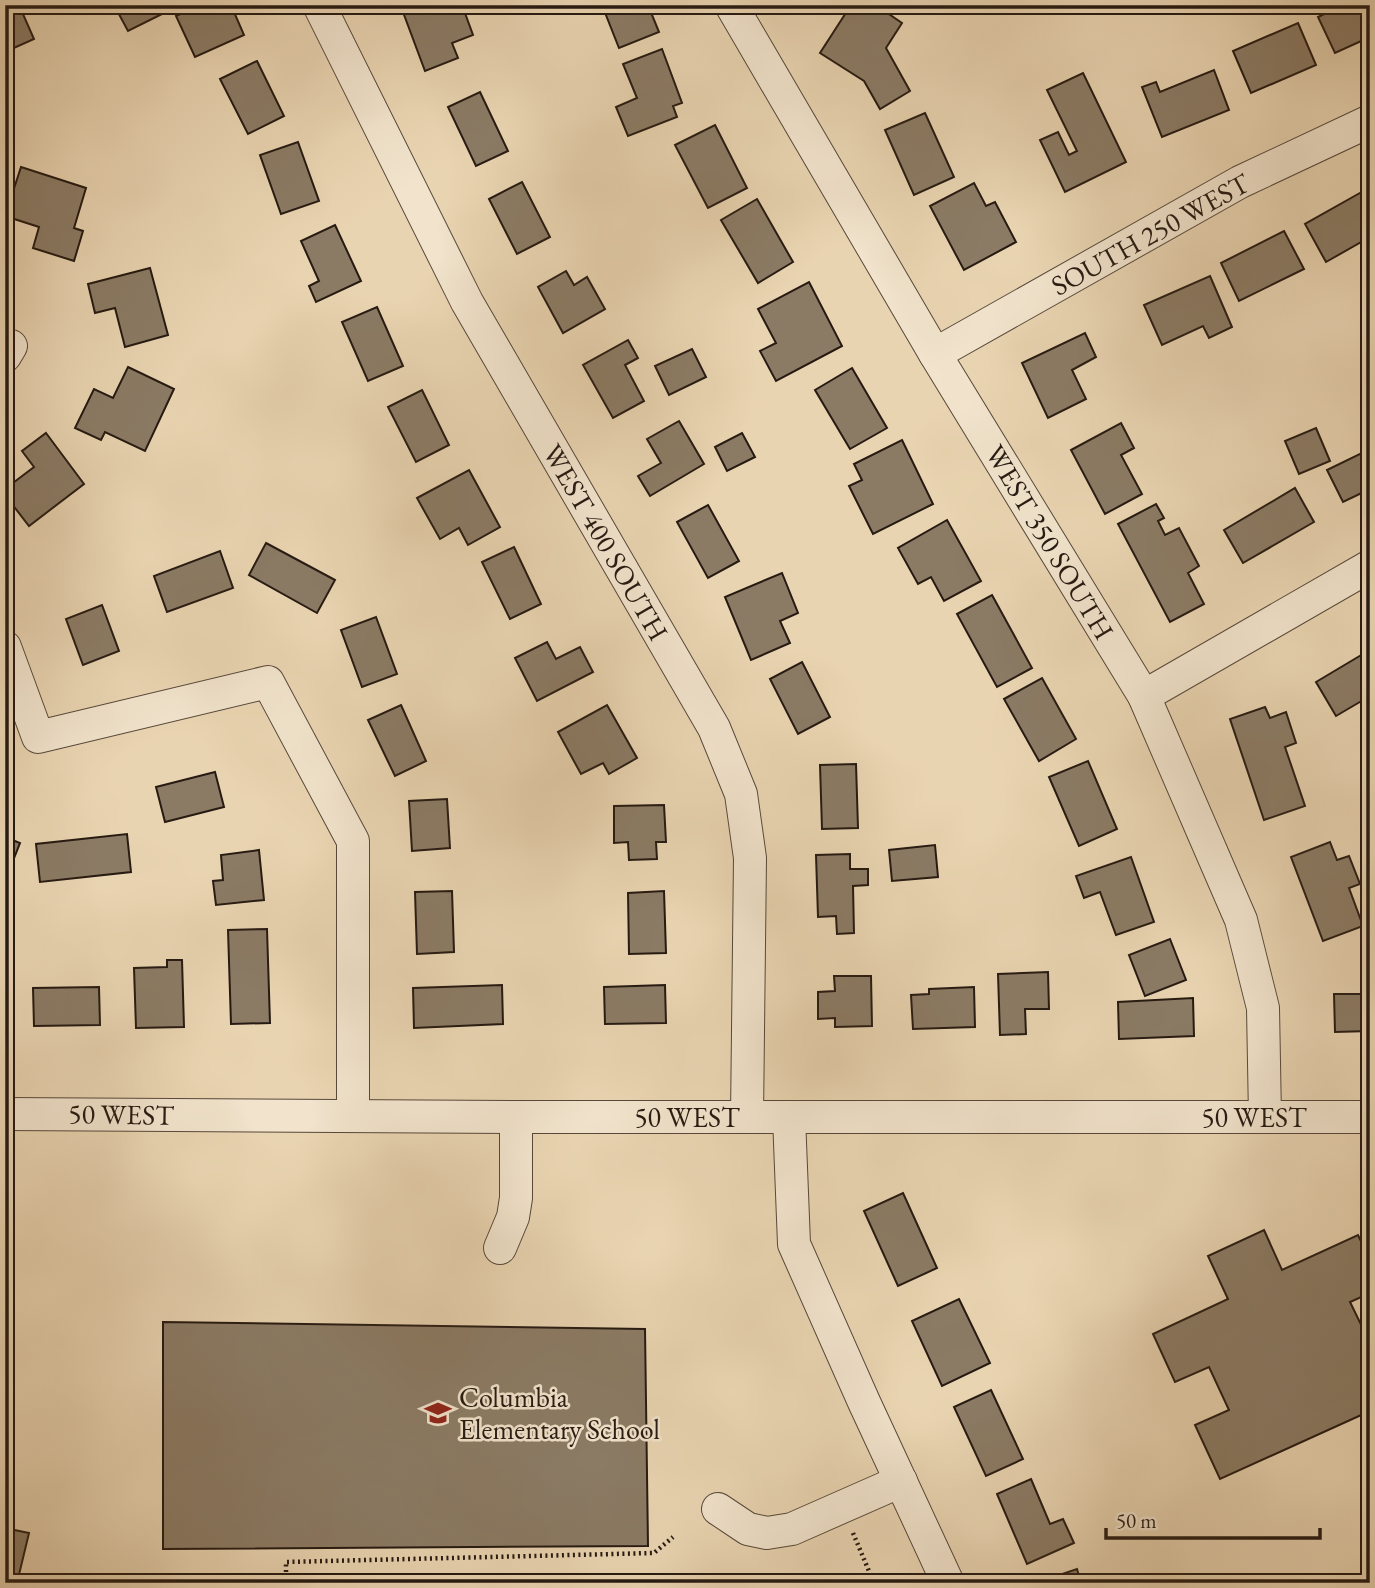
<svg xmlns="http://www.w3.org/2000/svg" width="1375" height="1588" viewBox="0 0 1375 1588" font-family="'EB Garamond',serif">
<rect width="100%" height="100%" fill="#e9d4b1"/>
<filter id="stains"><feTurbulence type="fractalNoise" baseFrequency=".00286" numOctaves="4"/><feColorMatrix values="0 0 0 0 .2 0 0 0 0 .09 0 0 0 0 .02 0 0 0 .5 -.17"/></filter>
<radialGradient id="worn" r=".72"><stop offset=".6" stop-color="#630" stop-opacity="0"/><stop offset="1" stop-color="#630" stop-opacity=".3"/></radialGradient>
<g fill="#8b7b65" stroke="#261a12" stroke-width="2">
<path d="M5,5h14l15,34 -29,13z"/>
<path d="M114,5h43l5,9 -34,17z"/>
<path d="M184,5h47l13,30 -49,22 -19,-41 11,-5z"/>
<path d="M420,5h42l11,30 -21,8 6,15 -33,13 -22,-59z"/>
<path d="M602,5h46l11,27 -40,16z"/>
<path d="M851,5h31l4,7 16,11 -16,25 24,43 -30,18 -16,-28 -44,-28z"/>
<path d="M979,5h22l-19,8z"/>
<path d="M1343,5h27v32l-35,16 -17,-36z"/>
<path d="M1298,23l18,42 -65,28 -18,-42z"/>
<path d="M662,49l20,54 -9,3 4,11 -49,19 -12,-29 21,-9 -14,-34z"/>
<path d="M257,61l27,55 -36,18 -28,-55z"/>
<path d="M1214,70l15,40 -67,27 -20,-50 14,-5 4,10z"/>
<path d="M1083,73l43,89 -61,30 -25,-52 18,-8 11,23 8,-4 -30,-61z"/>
<path d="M480,92l28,59 -32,15 -28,-59z"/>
<path d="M925,113l29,64 -40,18 -29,-65z"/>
<path d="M715,125l32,63 -39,20 -33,-63z"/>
<path d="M298,142l21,59 -38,13 -21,-59z"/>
<path d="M21,167l65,21 -12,40 9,3 -9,30 -41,-13 6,-21 -34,-11z"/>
<path d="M522,182l28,55 -33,17 -28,-55z"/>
<path d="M974,183l12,23 9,-4 21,40 -52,28 -34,-64z"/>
<path d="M1367,189l3,5v43l-44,25 -21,-38z"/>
<path d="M757,199l36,63 -35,21 -37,-63z"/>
<path d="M335,225l26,56 -45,21 -7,-16 10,-5 -18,-40z"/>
<path d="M1284,231l20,38 -65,32 -18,-38z"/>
<path d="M150,268l18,67 -43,12 -10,-39 -20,5 -7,-29z"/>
<path d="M566,271l8,14 13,-8 18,32 -42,24 -25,-46z"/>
<path d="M1210,276l22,51 -23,11 -6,-12 -41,19 -18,-40z"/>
<path d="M809,282l33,64 -66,35 -16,-30 16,-8 -18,-34z"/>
<path d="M377,307l26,59 -35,15 -26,-59z"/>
<path d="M1085,333l11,24 -24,13 14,29 -38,19 -26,-55z"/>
<path d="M628,340l10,18 -13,7 19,36 -31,17 -30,-53z"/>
<path d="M692,349l14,28 -37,18 -14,-29z"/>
<path d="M128,367l46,22 -29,62 -40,-19 -4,8 -26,-12 19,-39 19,9z"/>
<path d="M852,368l35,60 -37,21 -35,-59z"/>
<path d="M422,390l27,55 -33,17 -28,-55z"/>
<path d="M679,421l25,43 -54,32 -12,-20 23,-13 -14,-24z"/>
<path d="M1121,423l13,25 -13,7 21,39 -37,20 -34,-64z"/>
<path d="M1316,428l14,33 -31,13 -14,-33z"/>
<path d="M46,433l38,51 -55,42 -24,-31v-6l29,-22 -12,-16z"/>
<path d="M742,433l13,24 -28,14 -12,-24z"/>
<path d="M902,440l31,64 -60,30 -24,-48 13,-6 -8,-16z"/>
<path d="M1370,449v40l-27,13 -16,-32z"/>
<path d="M469,470l31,57 -32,18 -9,-17 -19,11 -23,-41z"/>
<path d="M1295,488l19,34 -71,41 -19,-33z"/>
<path d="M1156,504l8,14 -6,3 7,14 14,-7 20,38 -11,7 16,31 -34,18 -52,-98z"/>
<path d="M708,505l31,56 -31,17 -31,-56z"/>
<path d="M947,520l34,61 -37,20 -13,-24 -13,7 -20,-36z"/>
<path d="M266,543l69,37 -18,33 -68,-38z"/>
<path d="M514,547l27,57 -31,15 -28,-57z"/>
<path d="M220,551l13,37 -66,24 -13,-36z"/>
<path d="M782,573l16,40 -18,8 10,22 -39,17 -26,-63z"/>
<path d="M992,595l40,73 -35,19 -40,-73z"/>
<path d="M102,605l17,46 -36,14 -17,-46z"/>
<path d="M376,617l21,57 -35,13 -21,-57z"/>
<path d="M547,642l9,17 24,-12 13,25 -56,29 -22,-43z"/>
<path d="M1368,651l2,3v42l-34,20 -20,-34z"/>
<path d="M802,662l28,55 -32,17 -28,-55z"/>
<path d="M1042,678l34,61 -37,22 -35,-62z"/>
<path d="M401,705l25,56 -31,15 -27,-56z"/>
<path d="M607,705l30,53 -28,16 -6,-11 -22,11 -23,-42z"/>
<path d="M1265,707l5,11 16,-6 10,31 -11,4 20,59 -41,14 -34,-101z"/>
<path d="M1088,761l29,68 -38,17 -30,-69z"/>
<path d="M856,764l2,64 -36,1 -2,-64z"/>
<path d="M215,772l9,35 -59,15 -9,-35z"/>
<path d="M447,799l3,49 -38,3 -3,-50z"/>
<path d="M664,805l2,37h-10l1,17 -28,1 -1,-18 -14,1v-37z"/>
<path d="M127,834l4,38 -91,10 -4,-38z"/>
<path d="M5,837l15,6 -15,38z"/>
<path d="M1330,842l7,18 12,-4 11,28 -11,4 14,38 -40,15 -32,-84z"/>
<path d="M935,845l3,32 -46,4 -3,-31z"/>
<path d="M259,850l5,50 -48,5 -3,-24 10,-1 -2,-25z"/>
<path d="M850,854v15h18v16l-15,1 1,47 -17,1 -1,-18 -18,1 -2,-62z"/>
<path d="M1131,857l23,65 -38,13 -16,-43 -16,6 -8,-22z"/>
<path d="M452,891l2,61 -37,2 -2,-62z"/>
<path d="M664,891l2,62 -37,1 -1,-61z"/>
<path d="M267,929l3,94 -39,1 -3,-94z"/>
<path d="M1170,939l16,41 -41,16 -16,-41z"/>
<path d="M167,960h15l2,67 -48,1 -2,-60 33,-1z"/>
<path d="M1048,972l1,37h-24l1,25 -26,1 -2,-61z"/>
<path d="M834,976h37l1,50 -37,1v-9l-17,1v-27l17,-1z"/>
<path d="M1367,981h3v50l-35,1 -1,-38h33z"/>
<path d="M502,985l1,39 -89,4 -1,-40z"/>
<path d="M665,985l1,38 -61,1 -1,-37z"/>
<path d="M99,987l1,38 -66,1 -1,-38z"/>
<path d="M974,987l1,40 -62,2 -2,-34 18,-1v-5z"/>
<path d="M1193,998l1,38 -75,3 -1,-37z"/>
<path d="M903,1193l34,75 -39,18 -34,-75z"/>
<path d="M1264,1230l18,40 76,-35 12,25v33l-20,9 20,41v68l-150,68 -25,-54 34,-15 -20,-43 -34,15 -22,-48 75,-35 -20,-43z"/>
<path d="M959,1299l31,64 -48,23 -30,-65z"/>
<path d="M163,1322l482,7 3,217 -485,3z"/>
<path d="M991,1390l32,69 -37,17 -32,-69z"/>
<path d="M1031,1479l19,45 13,-5 11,24 -47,21 -30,-70z"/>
<path d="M5,1528l24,5 -12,50h-12z"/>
<path d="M1077,1569l4,14h-39l-1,-2z"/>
</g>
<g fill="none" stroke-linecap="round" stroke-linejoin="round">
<g stroke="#57483a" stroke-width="34">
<g id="minor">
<path d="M319,5l148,297 247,426 27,66 9,64 -3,259"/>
<path d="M731,5l204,349 209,342 97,224 22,88 2,109"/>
<path d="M935,354l305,-172 130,-61"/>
<path d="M5,356l6,-10"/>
<path d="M5,647l33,90 230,-55 85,159v275"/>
<path d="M1144,696l226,-130"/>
<path d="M5,1114l511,3h854"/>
<path d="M789,1117l5,127 70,158 84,181"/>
<path d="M500,1248l13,-31 3,-19v-81"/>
<path d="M718,1509l30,20 19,4 25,-4 109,-48"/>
</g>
</g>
<g stroke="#261a12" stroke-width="4.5" stroke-dasharray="2 3.5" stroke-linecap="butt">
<path d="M853,1533l21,50"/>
<path d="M286,1583v-21l368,-9 19,-16"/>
</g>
<use href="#minor" stroke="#f1e3cc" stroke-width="32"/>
</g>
<defs>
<g id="school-bare" transform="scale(2.1)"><path d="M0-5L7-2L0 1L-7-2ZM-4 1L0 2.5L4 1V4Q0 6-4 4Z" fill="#8f2418" stroke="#f1e3cc" stroke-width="2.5" paint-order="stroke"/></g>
</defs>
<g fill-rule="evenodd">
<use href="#school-bare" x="438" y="1413"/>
</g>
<g text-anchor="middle" stroke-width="5" stroke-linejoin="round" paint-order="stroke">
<g font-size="28" fill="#261a12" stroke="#f1e3cc">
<text transform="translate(1150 234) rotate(-29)" y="10">SOUTH 250 WEST</text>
<text transform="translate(606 542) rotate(60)" y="10">WEST 400 SOUTH</text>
<text transform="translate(1050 542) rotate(59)" y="10">WEST 350 SOUTH</text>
<text transform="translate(121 1114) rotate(1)" y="10">50 WEST</text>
<text x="687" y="1127">50 WEST</text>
<text x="1254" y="1127">50 WEST</text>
</g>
<g font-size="28" fill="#261a12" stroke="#f1e3cc" text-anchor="start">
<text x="459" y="1407">Columbia<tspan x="459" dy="32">Elementary School</tspan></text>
</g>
</g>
<rect width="1375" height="1588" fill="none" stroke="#e9d4b1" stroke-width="28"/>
<rect x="7" y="7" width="1361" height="1574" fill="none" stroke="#261a12" stroke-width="3.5"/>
<rect x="14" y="14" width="1347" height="1560" fill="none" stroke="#261a12" stroke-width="2"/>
<path d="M1106 1528v10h214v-10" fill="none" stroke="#261a12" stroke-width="3.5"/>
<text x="1116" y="1528" font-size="21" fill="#261a12" stroke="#f1e3cc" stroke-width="5" paint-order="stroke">50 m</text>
<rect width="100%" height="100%" filter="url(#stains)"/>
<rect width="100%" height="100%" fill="url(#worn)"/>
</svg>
